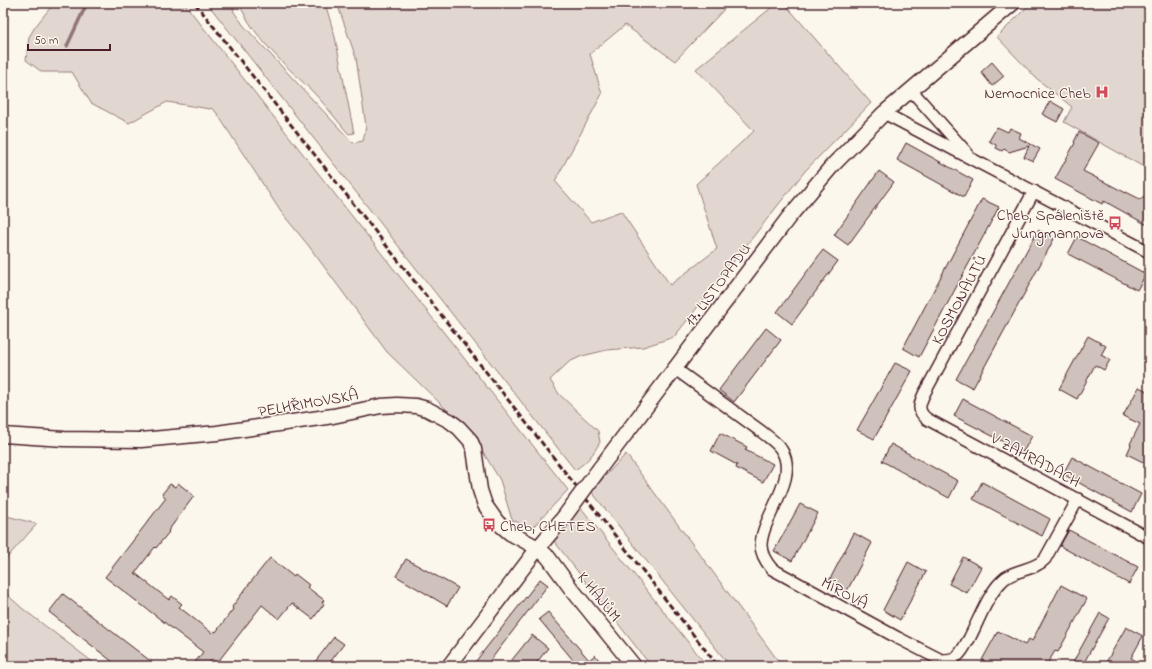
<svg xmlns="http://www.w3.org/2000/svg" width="1152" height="669" viewBox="0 0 1152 669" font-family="'Indie Flower',sans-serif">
<rect width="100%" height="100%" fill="#fbf7ec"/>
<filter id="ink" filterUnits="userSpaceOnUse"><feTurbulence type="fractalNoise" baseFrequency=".025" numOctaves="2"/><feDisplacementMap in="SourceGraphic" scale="8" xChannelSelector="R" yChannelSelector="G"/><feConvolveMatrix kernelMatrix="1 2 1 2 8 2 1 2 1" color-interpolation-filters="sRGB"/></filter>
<g filter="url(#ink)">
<g fill="#e2d7d0" stroke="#967b7e">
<path d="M54,3h130l384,487 -36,38 -20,-8 -12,-40 -28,-46 -85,-82 -79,-107 -27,-33 -65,-100 -5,-4 -1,1 -43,-7 -38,21 -38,-20 -19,-31h-30l-16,-12 3,-23 6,-10z"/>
<path d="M207,3h25l2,9 10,14 109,117 10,-2 3,-15 -10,-68 -19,-55h393l-55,58 -50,-36 -35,29 12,40 -47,87 36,41 30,-11 49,74 47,-36 -21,-65 58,-53 -58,-62 81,-66h7l87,100 -66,68 -131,166 -31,10 -36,3 -25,6 -13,6 -19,18 9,14 39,37 2,11c-8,14 -12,19 -25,28z"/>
<path d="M239,3h86l10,34 19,96 -5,1 -2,-2c-10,-12 -21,-26 -32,-38 -27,-27 -61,-55 -76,-91z"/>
<path d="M1031,3h118v167l-85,-48 8,-15 -36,-29 -39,-41z"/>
<path d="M626,454l156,212h-52l-139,-175z"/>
<path d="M578,509h4l125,157h-56l-97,-125z"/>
<path d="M3,515l34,9 -34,38z"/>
<path d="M3,591l20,18 75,57h-95z"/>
</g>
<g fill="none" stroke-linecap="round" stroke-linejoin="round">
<path stroke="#907477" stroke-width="3.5" d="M67,46l20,-43"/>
</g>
<g fill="#cfc2bc" stroke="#4a1f2b">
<path d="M992,62l12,14 -12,10 -11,-14z"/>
<path d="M1050,101l14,8 -7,13 -15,-8z"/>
<path d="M997,127l11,5 2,-4 11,5 -2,5 21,11 -7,12 -9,-4 5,-11 -20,6 -5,-3 -2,2 -6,-3v-3l-7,-4z"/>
<path d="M1079,132l20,11 -16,28 43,22v-1l14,7 6,-4v7l3,2v22l-45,-25 -2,3 -47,-25 20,-36 -1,-1z"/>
<path d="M906,143l67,37 -9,17 -67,-37z"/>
<path d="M879,171l15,11 -46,63 -14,-10z"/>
<path d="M982,199l17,8 -80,150 -16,-9z"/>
<path d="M1038,230l16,9 -81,149 -17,-9z"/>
<path d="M1077,237l69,37 -9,16 -69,-36z"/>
<path d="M823,250l15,11 -46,63 -15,-12z"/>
<path d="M766,328l15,12 -47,62 -15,-12z"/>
<path d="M1088,336l18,10 -5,9 9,5 -6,10 -9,-5 -18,34 -18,-10z"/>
<path d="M895,363l17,8 -38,68 -17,-9z"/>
<path d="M1139,387l10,5v63l-4,8 -18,-9 4,-9 -1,-1 10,-20 -17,-8z"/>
<path d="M963,399l69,37 -9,16 -69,-36z"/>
<path d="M720,433l27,14 -2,3 28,14 -10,18 -27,-14 1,-3 -26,-14z"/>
<path d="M891,444l67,37 -9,17 -67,-37z"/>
<path d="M1072,457l69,37 -9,18 -69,-38z"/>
<path d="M982,482l68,37 -8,17 -69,-37z"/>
<path d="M178,483l16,13 -26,35 1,1 -13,16 -1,-1 -20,26 34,27 3,-4 10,8 -3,3 33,26 2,-2 2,1 17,-23 -1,-2 18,-24 20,-25 24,19 1,-3 14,11 -2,2 17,13 -2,3 2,1 -11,15 -21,-16 -13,16 -17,-14 -45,58 -5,-4 -5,7h-15l11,-14 -98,-75 61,-79 -4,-4 8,-10 5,3z"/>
<path d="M800,504l18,9 -26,48 -18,-10z"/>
<path d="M1069,530l69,37 -9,17 -69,-38z"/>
<path d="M854,533l18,10 -25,48 -18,-10z"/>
<path d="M963,557l18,10 -14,26 -18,-9z"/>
<path d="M406,559l52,29 -11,18 -51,-30z"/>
<path d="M908,562l18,10 -26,48 -17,-10z"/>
<path d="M540,579l8,6 -62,81h-14z"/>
<path d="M1061,585l26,14 -29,53 -3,-1 -9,15h-52l-12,-6 16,-29 27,14 4,-6 3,2z"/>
<path d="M63,594l94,72h-39l-69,-54z"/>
<path d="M548,612l41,48 6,-5 9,11h-26l-39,-47z"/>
<path d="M1100,613l9,5 -27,48h-11z"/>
<path d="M1126,627l17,9 -12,22 14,8h-41z"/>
<path d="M532,635l16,13 -14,18h-27z"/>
<path d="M334,637l10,7 -17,22h-15z"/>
</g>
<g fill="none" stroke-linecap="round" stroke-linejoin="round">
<g stroke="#4a1f2b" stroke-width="14">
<g id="minor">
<path d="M911,90l56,63"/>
<path d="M884,113l265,139"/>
<path d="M1034,191l-110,203c-5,11 -7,17 3,25l222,119"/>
<path d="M674,368l88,64c7,6 16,11 20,19 17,28 -20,65 -21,94 0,9 5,17 11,24l126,69 43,22c5,0 11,0 15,-3 6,-4 9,-12 13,-18 9,-17 19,-45 33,-58 11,-12 32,-10 43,-22l33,-60"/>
</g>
</g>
<g stroke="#4a1f2b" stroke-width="17">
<g id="tertiary">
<path d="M3,435l61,4 77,1 76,-7 116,-17 48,-10 16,-1 19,1 11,3 23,12 9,7 11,12 4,9 6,41 5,15 12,17 13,11 28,15 10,9 22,30 64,79"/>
<path d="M600,468l189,-251 43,-51 52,-53 129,-110"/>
<path d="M449,666l89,-118 26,-31"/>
</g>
</g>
<use href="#minor" stroke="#fbf7ec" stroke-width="11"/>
<use href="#tertiary" stroke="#fbf7ec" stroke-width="14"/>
<path stroke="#4a1f2b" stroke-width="3" stroke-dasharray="6 3" stroke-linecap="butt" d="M195,3l523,663"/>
<g stroke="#4a1f2b" stroke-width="17" stroke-linecap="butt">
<path id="tertiary-bridge" d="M564,517l36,-49"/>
</g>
<use href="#tertiary-bridge" stroke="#fbf7ec" stroke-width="14"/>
</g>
</g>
<defs>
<g id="hospital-bare" transform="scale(1.08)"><path d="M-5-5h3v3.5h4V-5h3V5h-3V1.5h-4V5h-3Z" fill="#d1495b" stroke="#fbf7ec" stroke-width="2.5" paint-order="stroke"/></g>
<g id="bus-bare" transform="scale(1.08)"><path d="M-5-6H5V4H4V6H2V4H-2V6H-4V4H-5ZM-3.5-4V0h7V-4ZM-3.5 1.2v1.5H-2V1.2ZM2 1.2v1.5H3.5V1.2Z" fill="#d1495b" stroke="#fbf7ec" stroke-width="2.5" paint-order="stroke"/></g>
</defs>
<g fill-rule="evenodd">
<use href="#hospital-bare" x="1102" y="92"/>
<use href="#bus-bare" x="1115" y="223"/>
<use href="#bus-bare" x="489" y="525"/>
</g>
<g text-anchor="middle" stroke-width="3" stroke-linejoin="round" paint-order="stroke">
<g font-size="16" fill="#4a1f2b" stroke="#fbf7ec" text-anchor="end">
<text x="1091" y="98">Nemocnice Cheb</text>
<text x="1104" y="220">Cheb, Spáleniště<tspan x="1104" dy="18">Jungmannova</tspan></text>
<text x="500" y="531" text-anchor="start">Cheb, CHETES</text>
</g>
<g font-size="16" fill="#4a1f2b" stroke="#fbf7ec">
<text transform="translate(717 284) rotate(-53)" y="6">17. LISTOPADU</text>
<text transform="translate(958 299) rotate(-62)" y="6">KOSMONAUTŮ</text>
<text transform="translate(308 402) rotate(-10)" y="6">PELHŘIMOVSKÁ</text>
<text transform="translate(1036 459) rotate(28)" y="6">V ZAHRADÁCH</text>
<text transform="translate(845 592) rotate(28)" y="6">MÍROVÁ</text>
<text transform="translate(600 596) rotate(51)" y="6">K HÁJŮM</text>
</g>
</g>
<rect width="1152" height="669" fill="none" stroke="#fbf7ec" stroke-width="16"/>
<rect x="8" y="8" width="1136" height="653" fill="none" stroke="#4a1f2b" stroke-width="1.5" filter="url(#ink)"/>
<path d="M28 44v6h82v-6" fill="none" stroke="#4a1f2b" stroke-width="2"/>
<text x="34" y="44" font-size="12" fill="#4a1f2b" stroke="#fbf7ec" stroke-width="3" paint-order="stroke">50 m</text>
</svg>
